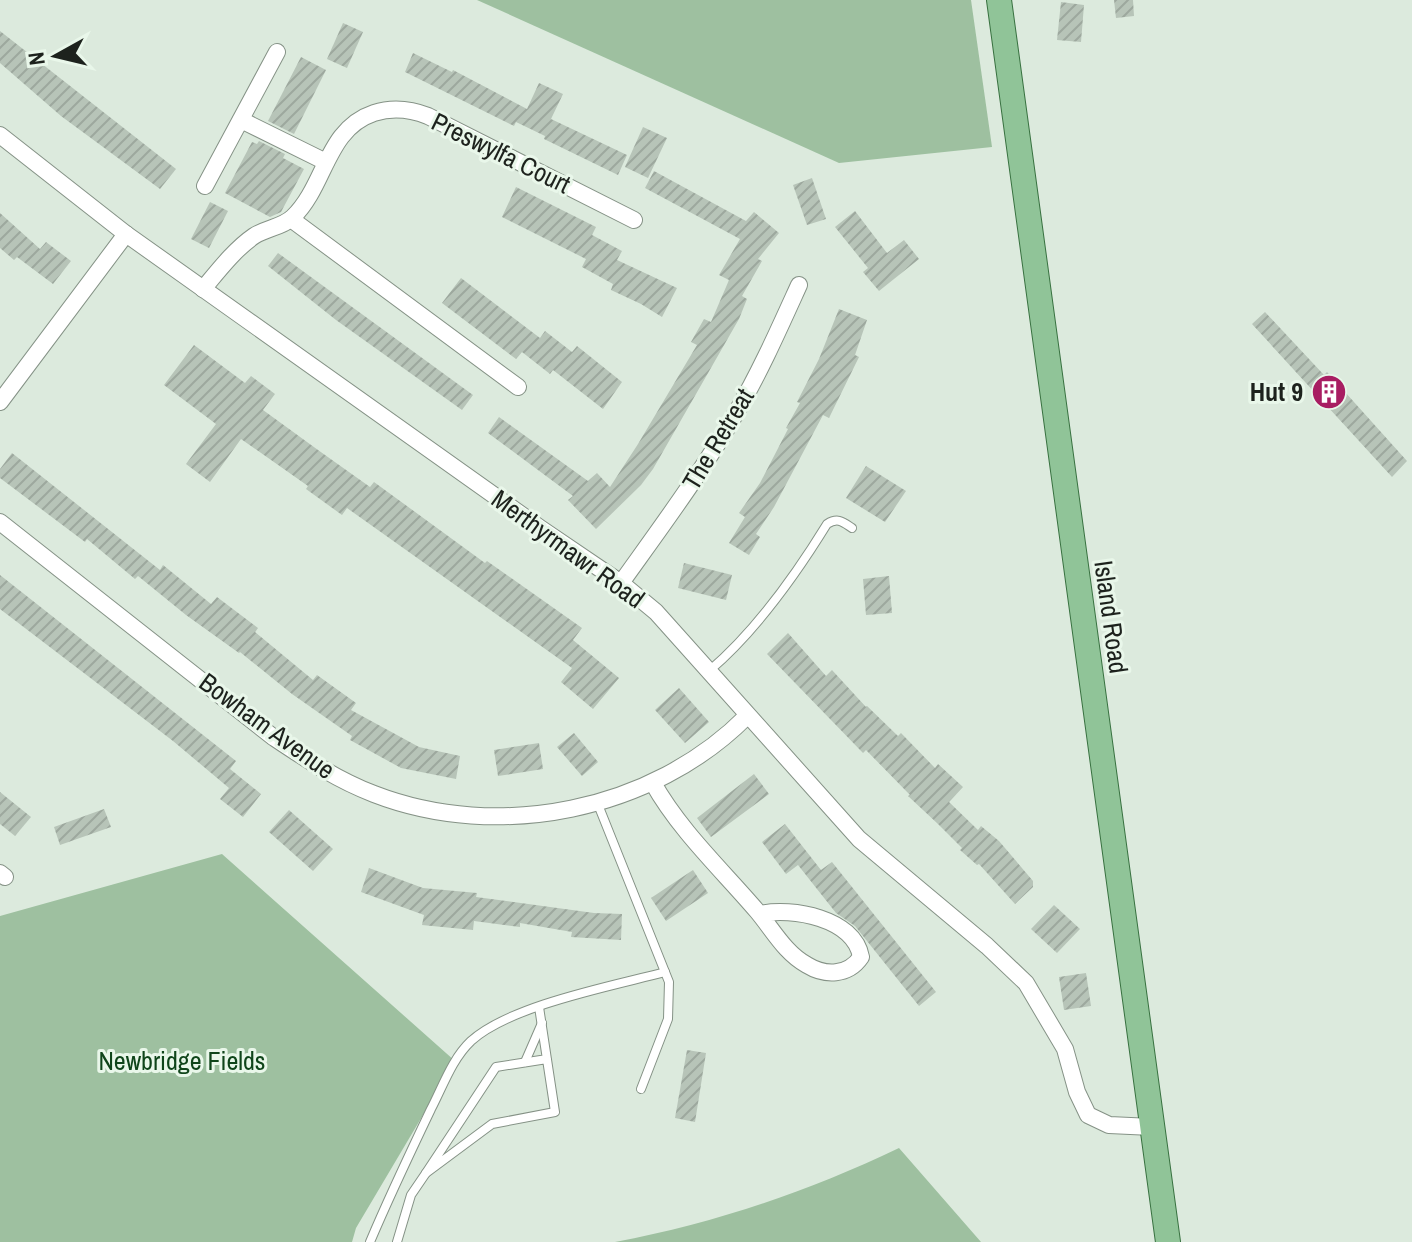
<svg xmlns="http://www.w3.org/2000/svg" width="1412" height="1242" viewBox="0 0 1412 1242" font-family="'Archivo Narrow',sans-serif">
<defs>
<pattern id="building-hatch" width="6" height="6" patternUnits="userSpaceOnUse" patternTransform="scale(2)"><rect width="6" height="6" fill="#b7c4b8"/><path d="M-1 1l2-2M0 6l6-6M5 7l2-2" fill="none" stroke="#9da89e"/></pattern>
</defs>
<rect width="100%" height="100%" fill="#dceadd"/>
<g fill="#9ec0a0">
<path d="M477,0h494l21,147 -153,16z"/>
<path d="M222,854l233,207 -99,167 -4,14h-352v-326z"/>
<path d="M899,1148l82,94h-366c100,-19 192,-50 284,-94z"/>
</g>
<g fill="url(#building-hatch)">
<path d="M1114,0h19l1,16 -18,2z"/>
<path d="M1061,2l23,3 -3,37 -24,-2z"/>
<path d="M343,23l20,9 -16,36 -20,-9z"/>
<path d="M0,31l176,138 -16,20 -99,-73 -61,-53z"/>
<path d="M413,53l39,19 1,-2 74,39 12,-26 24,11 -12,25 76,36 -9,20 -74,-36 1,-3 -29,-14 -2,4 -109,-54z"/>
<path d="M301,57l25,13 -32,64 -26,-13z"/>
<path d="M643,127l24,11 -19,40 -23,-11z"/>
<path d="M259,141l26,13 -2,4 21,11 -23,43 -11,5 -45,-24 27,-51 5,2z"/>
<path d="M654,171l92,50 8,-9 25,21 -21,26 4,2 -20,35 5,3 -8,20 -86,150 -12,16 -45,44 -28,-29 5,-4 -85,-63 11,-16 89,64 9,-8 13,14 28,-43 59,-99 -6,-3 13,-23 7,3 18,-42 -10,-5 21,-36 -95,-51z"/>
<path d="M812,178l14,41 -19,6 -14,-40z"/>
<path d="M516,187l80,40 -4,8 30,16 -5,9 60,28 -15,29 -21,-13 -30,-14 2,-6 -31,-17 4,-8 -84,-42z"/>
<path d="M210,202l18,9 -19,37 -18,-9z"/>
<path d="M855,211l32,42 17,-13 15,19 -40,32 -16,-19 5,-4 -33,-41z"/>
<path d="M0,213l40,36 6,-7 25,19 -18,23 -36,-27 -3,3 -14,-12z"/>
<path d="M278,253l195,142 -11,15 -126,-90 -68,-54z"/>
<path d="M461,278l79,60 5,-7 27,21 5,-6 45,36 -19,27 -50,-39 -3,4 -28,-22 -6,7 -74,-56z"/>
<path d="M839,309l28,11 -12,35 4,2 -30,61 -6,-3 -49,92 -18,27 4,3 -11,18 -20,-12 16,-26 -6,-4 21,-30 28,-54 -2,-1 14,-25 -3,-1 22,-43z"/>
<path d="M1265,312l59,63 3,-3 80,89 -15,16 -140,-153z"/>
<path d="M194,345l51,38 6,-7 24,18 -12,16 55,40 52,37 4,-5 111,81 2,-2 95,67 -9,12 46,38 -26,31 -32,-27 11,-14 -225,-160 -5,7 -36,-26 2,-3 -67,-47 -31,43 -24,-18 30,-40 -52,-39z"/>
<path d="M12,453l148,117 3,-5 48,39 6,-7 41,31 -3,4 58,48 4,-5 39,28 -5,7 68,37 41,9 -4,23 -55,-11 -51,-28 2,-4 -60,-42 -52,-42 -1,1 -53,-38 -48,-39 -3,3 -48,-40 -2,3 -85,-64v-9z"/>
<path d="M866,466l40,25 -21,31 -39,-24z"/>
<path d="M684,563l48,12 -6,25 -48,-12z"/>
<path d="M0,575l236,186 -6,8 31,25 -18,23 -23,-18 9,-11 -56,-47 -173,-132z"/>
<path d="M889,576l3,37 -26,2 -3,-36z"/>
<path d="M788,633l38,43 6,-6 34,37 1,-1 31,30 3,-3 34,35 3,-4 25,23 -14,15 29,28 3,-4 18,15 34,40v6l-18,17 -36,-40 -2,1 -17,-15 2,-2 -24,-24 -30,-28 2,-1 -44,-45 -3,3 -96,-99z"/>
<path d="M679,688l30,34 -24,21 -30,-33z"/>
<path d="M574,733l24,29 -16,14 -25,-29z"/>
<path d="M539,743l4,26 -45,7 -4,-26z"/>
<path d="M754,774l15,20 -58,43 -14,-19z"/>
<path d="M0,792l31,25 -16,19 -15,-12z"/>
<path d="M104,809l7,18 -51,18 -6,-18z"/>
<path d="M289,810l44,39 -20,22 -44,-39z"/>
<path d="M785,824l36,46 11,-8 104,130 -17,14 -64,-80 -19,-13 -38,-48 -12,9 -24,-32z"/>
<path d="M369,868l54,20 54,5 -1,4 118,16 28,1 -1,26 -50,-3 1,-5 -52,-9v4l-46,-6 -1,9 -51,-5 2,-10 -63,-23z"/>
<path d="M693,870l15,23 -42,28 -15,-23z"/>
<path d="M1054,905l26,24 -23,24 -26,-24z"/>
<path d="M1086,973l5,33 -27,4 -5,-33z"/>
<path d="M687,1050l19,3 -11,69 -20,-4z"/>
</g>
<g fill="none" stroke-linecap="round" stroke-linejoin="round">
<g stroke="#859286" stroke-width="10">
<g id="service">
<path d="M709,671c47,-40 86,-95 118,-147 11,-7 16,-2 25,4"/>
<path d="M597,802l72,180 -1,37 -27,70"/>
<path d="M539,1007c5,35 11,70 16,105l-63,12 -66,49 70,-106 51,-8"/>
<path d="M525,1062l17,-39"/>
<path d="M370,1242c19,-45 40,-89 61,-133 12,-23 21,-50 40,-68 40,-36 141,-55 194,-69"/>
<path d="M397,1242l14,-47 15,-22"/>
</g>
</g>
<g stroke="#859286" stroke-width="18">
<g id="minor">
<path d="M241,120l85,42"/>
<path d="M0,135l126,99 414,294 81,55 35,29 203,227 128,107 39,37 39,66 12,43 11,23 21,10 43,2"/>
<path d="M205,186l72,-134"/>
<path d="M291,219l227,168"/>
<path d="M203,289c15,-18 32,-40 51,-53 12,-8 29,-9 39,-19 33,-32 33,-88 81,-104 19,-6 36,-4 54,3l206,104"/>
<path d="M0,402l126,-168"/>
<path d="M0,522l273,215c33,22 64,43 101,57 124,48 279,17 373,-78"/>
<path d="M621,583c40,-56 81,-111 115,-170 24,-41 43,-84 63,-128"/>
<path d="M653,783c27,48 69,87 104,128 16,19 28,42 50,54 18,11 41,11 54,-8 -7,-39 -69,-50 -101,-43"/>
<path d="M0,873l5,4"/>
</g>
</g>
<g stroke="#387140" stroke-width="26">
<path id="primary" d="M999,0l169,1242"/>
</g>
<use href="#service" stroke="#fff" stroke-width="8"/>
<use href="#minor" stroke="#fff" stroke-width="16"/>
<use href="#primary" stroke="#90c498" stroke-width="24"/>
</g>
<defs>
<g id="building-disc" transform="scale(1.8)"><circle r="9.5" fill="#a81d62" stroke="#e9f7ea"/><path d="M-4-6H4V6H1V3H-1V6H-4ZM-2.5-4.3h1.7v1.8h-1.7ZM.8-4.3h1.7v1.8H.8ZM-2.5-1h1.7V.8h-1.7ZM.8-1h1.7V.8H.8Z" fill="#fff"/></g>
</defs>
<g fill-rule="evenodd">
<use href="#building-disc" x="1329" y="392"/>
</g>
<g text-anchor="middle" stroke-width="6" stroke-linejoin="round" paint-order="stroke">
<g font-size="26" fill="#1d221d" stroke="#e9f7ea">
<text transform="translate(501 153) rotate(26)" y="9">Preswylfa Court</text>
<text transform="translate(718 439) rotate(-59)" y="9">The Retreat</text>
<text transform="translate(568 549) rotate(36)" y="9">Merthyrmawr Road</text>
<text transform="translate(1111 617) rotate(82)" y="9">Island Road</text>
<text transform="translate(267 726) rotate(36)" y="9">Bowham Avenue</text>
</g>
<g font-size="26" font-weight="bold" fill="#1d221d" stroke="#e9f7ea" text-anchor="end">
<text x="1303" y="401">Hut 9</text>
</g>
<g font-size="26" fill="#0f451a" stroke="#e9f7ea">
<text x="182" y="1070">Newbridge Fields</text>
</g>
</g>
<g transform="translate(56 56) rotate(262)" stroke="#e9f7ea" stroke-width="6" paint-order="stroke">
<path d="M0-6L14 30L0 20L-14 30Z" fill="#1d221d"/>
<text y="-12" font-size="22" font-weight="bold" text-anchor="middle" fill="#1d221d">N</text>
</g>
</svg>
